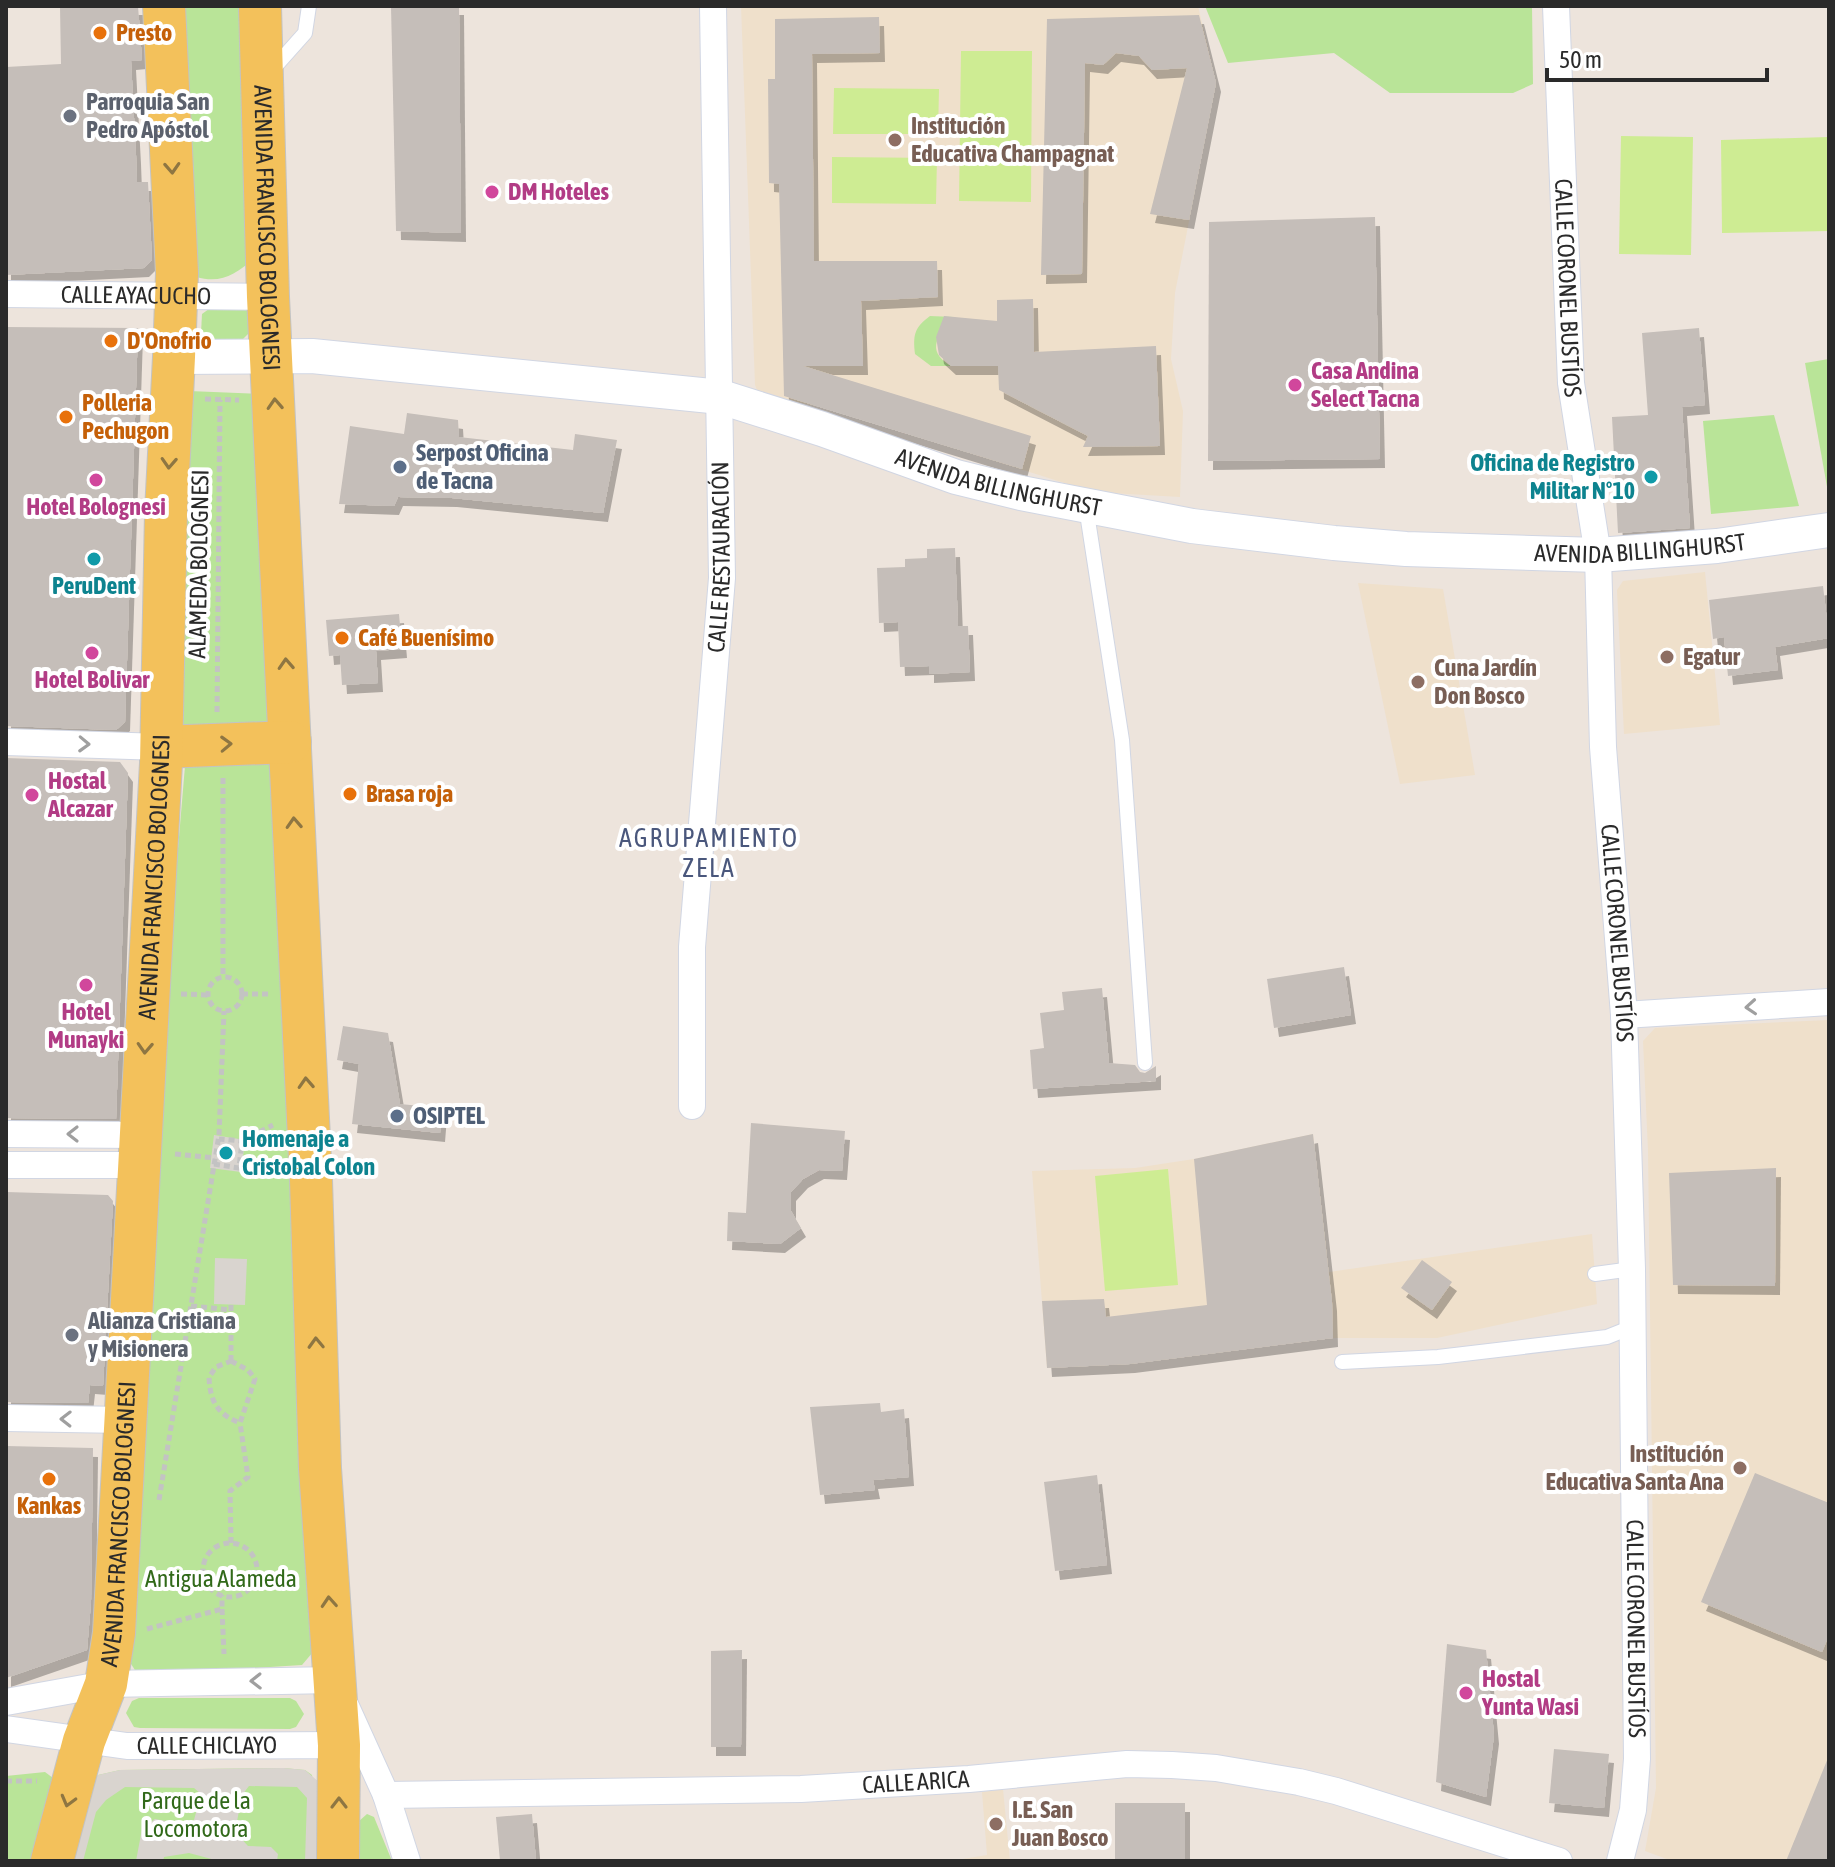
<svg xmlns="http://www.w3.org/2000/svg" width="1835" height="1867" viewBox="0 0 1835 1867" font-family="'Asap Condensed',sans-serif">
<defs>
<filter id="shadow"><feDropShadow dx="5" dy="9" stdDeviation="0" flood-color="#0004"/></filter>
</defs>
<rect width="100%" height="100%" fill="#ede4dc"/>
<g fill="#efe0cb">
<path d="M741,6h457l18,77 -41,210 -4,66 12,52 -3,86 -87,-5 -269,-85 -40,-7 -27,-10 -2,-5z"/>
<path d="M1705,572l15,153 -96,9 -7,-144 6,-9z"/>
<path d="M1358,583l85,6 32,186 -75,9z"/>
<path d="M1829,1020v841h-157l-27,-10 11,-63 -8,-637 -5,-110 12,-13z"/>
<path d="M1313,1134l16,138 263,-38 5,70 -160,34h-104l-203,26 -83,4 -15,-197 103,-3 59,-9z"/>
<path d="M1003,1789l7,72h-59l36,-6 -5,-63z"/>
</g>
<g fill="#b9e498">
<path d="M179,6h65l10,253c-19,15 -32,25 -58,18z"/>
<path d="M1205,6h327l1,78 -20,9h-123l-56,-40 -106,10z"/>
<path d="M242,305l9,10 -2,18 -8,8 -33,3 -7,-11 1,-19 11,-8z"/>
<path d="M930,316l24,1c-15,17 -30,33 -3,49h-20l-16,-12c-2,-19 -1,-26 15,-38z"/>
<path d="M1829,359v139l-24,-135z"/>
<path d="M189,391l71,3 9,332 -87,8z"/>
<path d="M1774,415l25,91 -88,8 -8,-93z"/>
<path d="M268,760l10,10 35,882 -11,13 -164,10 -10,-16 38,-668 19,-225z"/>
<path d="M139,1698h151l6,3 8,13 -8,13 -6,2 -150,-1 -6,-1 -8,-14 6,-12z"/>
<path d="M284,1768l21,2 7,5 10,86h-255l31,-86 22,-5z"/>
<path d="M45,1772l8,6 -19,83h-28v-85z"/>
<path d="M367,1814l7,3 18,44h-33l-1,-39z"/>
</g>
<g fill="#ceec93">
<path d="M961,51h71l-1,151 -72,-1z"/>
<path d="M834,88l105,1 -1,45h-105z"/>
<path d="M1621,136l72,1 -2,118 -72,-1z"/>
<path d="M1829,137v94l-107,2 -1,-93z"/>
<path d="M832,157l105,1 -1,46 -104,-1z"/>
<path d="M1168,1169l10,116 -73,6 -10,-115z"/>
</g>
<g fill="#d9d4cf">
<path d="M214,1135l31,5 -4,32 -31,-4z"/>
<path d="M215,1258l32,1 -2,46 -31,-1z"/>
<path d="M284,1768l21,2 15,13 2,78h-17l2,-63 -10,-11 -48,-1 -7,9 -7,37 13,14 23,1 7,7 -1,7h-58l-30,-8 -25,4 -1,4h-27l6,-32 13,-10 31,6 8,-5 7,-26 -7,-6 -69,-1 -19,13 -10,12 -13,49h-16l20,-73 11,-13 22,-5z"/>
</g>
<g fill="#c5beb9" filter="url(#shadow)">
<path d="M60,6h78l4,54 -11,1 5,94 1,27h11l4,78 -8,8 -138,7v-208l55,-3z"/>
<path d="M391,6h68l2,227 -65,-2z"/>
<path d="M1199,15l17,68 -27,137 -39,-6 37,-146 -35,2 -13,-14 -23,-3 -13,12 -18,-2 -3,211 -41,1 6,-256z"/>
<path d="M879,17l1,36 -68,1 2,207h123l1,36 -77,4 2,65h-60l228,70 -9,33 -238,-73 -5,-212 -10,-1 -1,-104h7v-60z"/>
<path d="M1375,217l5,242 -172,2 1,-239z"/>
<path d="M1033,299l1,53 122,-6 4,100 -77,1 5,-11 -89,-46 -1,-24h-47l-12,-11 -3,-18 8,-21 53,5v-21z"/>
<path d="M6,327l132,1 -13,394 -9,8 -110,-4z"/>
<path d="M1699,328l6,77 -23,2 8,121 -72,5 -6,-116 36,-2 -6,-82z"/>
<path d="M407,413l51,7 1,17 114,13 2,-16 42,6 -14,73 -151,-15 -54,-1 -4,9 -55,-2 11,-78 54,8z"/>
<path d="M955,548l3,78h10l2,46 -41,2v-8l-29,1 -2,-45 -19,1 -2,-55 28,-1v-8l22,-1v-9z"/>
<path d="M1823,586l6,52 -54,9 3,23 -50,6 -4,-39 -11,2 -4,-39z"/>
<path d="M399,614l3,35 -26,2 2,32 -36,2 -2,-30 -11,1 -3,-36z"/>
<path d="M6,758l114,4 8,11 -12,346 -110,-1z"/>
<path d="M1344,967l7,48 -77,13 -7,-49z"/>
<path d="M1102,988l7,75 26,2 5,7 5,1 11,-7v15l-123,8 -3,-39 14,-2 -4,-35 24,-3 -2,-18z"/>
<path d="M343,1026l45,7 12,71 42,4 -2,25 -88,-9 7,-60 -22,-4z"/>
<path d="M751,1123l94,8 -3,40 -23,-1 -16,9 -12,13v19l10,17 -21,16 -53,-3 1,-29 18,1z"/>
<path d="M1313,1134l19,168 1,36 -203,26 -83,4 -5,-67 62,-2 2,18 101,-12 -13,-146z"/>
<path d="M1776,1168l-1,118 -102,-1 -4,-112z"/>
<path d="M6,1192l102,3 5,6 -10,185 -13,-1 -2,18 -82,-1z"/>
<path d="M1422,1260l30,22 -20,28 -31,-22z"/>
<path d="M880,1403l1,9 23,-3 5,68 -36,3 2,10 -55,5 -10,-88z"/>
<path d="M6,1446l87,2 -2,154 -4,48 -81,28z"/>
<path d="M1755,1473l74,30v132l-7,17 -121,-50z"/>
<path d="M1097,1475l10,90 -52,6 -11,-89z"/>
<path d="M1447,1644l39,6 8,85 -8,62 -50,-15z"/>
<path d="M742,1650l-1,97h-30v-96z"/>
<path d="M1554,1749l55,5 -5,54 -55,-5z"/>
<path d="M1828,1758l1,103h-43z"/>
<rect x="1115" y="1803" width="70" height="58"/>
<path d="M532,1814l4,47h-36l-4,-44z"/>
</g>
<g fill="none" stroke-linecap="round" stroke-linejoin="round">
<g stroke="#d1d6e3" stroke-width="16">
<g id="service">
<path d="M272,70l33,-37 4,-27"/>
<path d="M1086,507l36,233 23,323"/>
<path d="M1595,1274l37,-5"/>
<path d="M1342,1362l96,-5 169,-20 25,-10"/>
</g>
</g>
<g stroke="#d1d6e3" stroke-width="28">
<g id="minor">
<path id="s1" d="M1556,6l15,377 27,172 5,192 21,268 8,254 5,490 -4,51 -13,51"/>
<path id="s2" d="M6,294l262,3"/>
<path d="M6,742l156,5"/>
<path d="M1624,1015l205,-13"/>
<path id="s3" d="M692,1106v-159l30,-369 -9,-572"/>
<path d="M6,1134l134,1"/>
<path d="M6,1165h134"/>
<path d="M6,1418l119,2"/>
<path d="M6,1702l100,-18 228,-4 52,115 21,66"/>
<path id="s4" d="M6,1729l121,17 212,-1 9,9"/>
<path id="s5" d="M386,1795l415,-6 168,-10 158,-15 45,1 44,3 83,14 37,9 223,70"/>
</g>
</g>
<g stroke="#d1d6e3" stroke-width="36">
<g id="tertiary">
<path id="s6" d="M174,357l138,-1 409,41 101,32 134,48 65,16 171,33 142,17 72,6 192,6 119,-9 112,-16"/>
</g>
</g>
<g stroke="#c3c3c3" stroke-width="44">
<g id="primary">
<path id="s7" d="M260,6l8,291 43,883 9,288 19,277 -1,116"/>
<path d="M162,747l128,-5"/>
<path id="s8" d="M52,1861l32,-120 22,-57 8,-51 47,-870 5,-251 8,-155 3,-84 -13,-267"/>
</g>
</g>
<g stroke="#c3c3c3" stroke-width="5" stroke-dasharray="6 4" stroke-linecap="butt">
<path d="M205,399l34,1"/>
<path d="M217,712l3,-312"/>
<path d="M223,778v199"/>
<circle cx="225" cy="994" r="17"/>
<path d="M181,994l27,1"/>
<path d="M242,994h27"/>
<path d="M242,1141l31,-16"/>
<path d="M175,1154l40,4"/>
<path d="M214,1164l25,4 3,-27 -23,-2"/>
<path d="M191,1306l40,4"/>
<path d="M231,1361l17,9 7,9 -15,44c-23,-9 -30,-22 -31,-46l7,-10z"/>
<path d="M231,1361v-56"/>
<path d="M159,1500l60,-365 5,-124"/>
<path d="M231,1543l-1,-52 18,-14 -8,-54"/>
<circle cx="230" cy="1570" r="27"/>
<path d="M222,1609l2,45"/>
<path d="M147,1629l75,-20v-14"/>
<path d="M6,1781h31"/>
</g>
<use href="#service" stroke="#fff" stroke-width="14"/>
<use href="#minor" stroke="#fff" stroke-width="26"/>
<use href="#tertiary" stroke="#fff" stroke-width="34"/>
<use href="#primary" stroke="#f3c15b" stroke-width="42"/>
</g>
<defs><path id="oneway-chevron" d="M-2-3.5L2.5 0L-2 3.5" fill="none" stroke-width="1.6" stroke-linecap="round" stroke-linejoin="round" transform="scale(2)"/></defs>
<g stroke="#8e7642">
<use href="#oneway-chevron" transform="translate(172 168) rotate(87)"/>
<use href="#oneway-chevron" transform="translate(275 404) rotate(-93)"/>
<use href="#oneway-chevron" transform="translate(169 463) rotate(93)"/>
<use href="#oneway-chevron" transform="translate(286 664) rotate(-93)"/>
<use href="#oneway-chevron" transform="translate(226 744) rotate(-2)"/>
<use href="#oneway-chevron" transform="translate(294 823) rotate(-93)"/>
<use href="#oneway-chevron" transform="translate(145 1048) rotate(93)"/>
<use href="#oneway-chevron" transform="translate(306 1083) rotate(-93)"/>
<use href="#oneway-chevron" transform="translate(316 1343) rotate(-92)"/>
<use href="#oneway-chevron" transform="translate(329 1602) rotate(-94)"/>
<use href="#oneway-chevron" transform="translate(68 1801) rotate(105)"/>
<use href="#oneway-chevron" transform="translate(339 1803) rotate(-90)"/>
</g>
<g stroke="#9f9f9f">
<use href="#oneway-chevron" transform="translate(84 744) rotate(2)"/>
<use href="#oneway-chevron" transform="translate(1751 1007) rotate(176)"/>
<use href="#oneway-chevron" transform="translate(73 1134) rotate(-180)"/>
<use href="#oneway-chevron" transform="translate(66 1419) rotate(-179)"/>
<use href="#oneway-chevron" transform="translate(256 1681) rotate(179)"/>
</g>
<g fill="#e8710a" stroke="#fff" stroke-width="3">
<circle cx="100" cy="33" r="8"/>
<circle cx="111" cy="341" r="8"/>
<circle cx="66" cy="417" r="8"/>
<circle cx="342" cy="638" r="8"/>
<circle cx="350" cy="794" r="8"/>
<circle cx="49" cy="1479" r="8"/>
</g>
<g fill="#6b7280" stroke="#fff" stroke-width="3">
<circle cx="70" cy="116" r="8"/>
<circle cx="72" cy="1335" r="8"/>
</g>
<g fill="#8d6e63" stroke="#fff" stroke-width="3">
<circle cx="895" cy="140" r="8"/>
<circle cx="1667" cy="657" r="8"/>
<circle cx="1418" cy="682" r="8"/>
<circle cx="1740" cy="1468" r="8"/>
<circle cx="996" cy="1824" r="8"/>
</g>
<g fill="#d1479c" stroke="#fff" stroke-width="3">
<circle cx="492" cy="192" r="8"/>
<circle cx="1295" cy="385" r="8"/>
<circle cx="96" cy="480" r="8"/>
<circle cx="92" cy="653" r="8"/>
<circle cx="32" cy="795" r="8"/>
<circle cx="86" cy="985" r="8"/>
<circle cx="1466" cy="1693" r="8"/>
</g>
<g fill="#5c6f8a" stroke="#fff" stroke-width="3">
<circle cx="400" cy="467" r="8"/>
<circle cx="397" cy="1116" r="8"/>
</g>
<g fill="#0f9aa8" stroke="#fff" stroke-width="3">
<circle cx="1651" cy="477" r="8"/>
<circle cx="94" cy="559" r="8"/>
<circle cx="226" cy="1153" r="8"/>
</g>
<g text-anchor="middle" stroke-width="8" stroke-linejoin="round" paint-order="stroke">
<g font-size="24" font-weight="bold" fill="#c56008" stroke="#fff" text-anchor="start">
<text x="116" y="41">Presto</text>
<text x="127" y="349">D'Onofrio</text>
<text x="82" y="411">Polleria<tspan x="82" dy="28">Pechugon</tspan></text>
<text x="358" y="646">Café Buenísimo</text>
<text x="366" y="802">Brasa roja</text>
<text x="49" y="1514" text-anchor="middle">Kankas</text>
</g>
<g font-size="24" font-weight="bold" fill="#5b616d" stroke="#fff" text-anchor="start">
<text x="86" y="110">Parroquia San<tspan x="86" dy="28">Pedro Apóstol</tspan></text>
<text x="88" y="1329">Alianza Cristiana<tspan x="88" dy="28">y Misionera</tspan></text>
</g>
<g font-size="24" font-weight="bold" fill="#785e54" stroke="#fff" text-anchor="start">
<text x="911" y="134">Institución<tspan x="911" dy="28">Educativa Champagnat</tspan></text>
<text x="1683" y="665">Egatur</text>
<text x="1434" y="676">Cuna Jardín<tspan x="1434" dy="28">Don Bosco</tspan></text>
<text x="1724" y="1462" text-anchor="end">Institución<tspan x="1724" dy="28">Educativa Santa Ana</tspan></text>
<text x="1012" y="1818">I.E. San<tspan x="1012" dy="28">Juan Bosco</tspan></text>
</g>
<g font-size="24" font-weight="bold" fill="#b23c85" stroke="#fff" text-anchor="start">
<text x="508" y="200">DM Hoteles</text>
<text x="1311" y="379">Casa Andina<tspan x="1311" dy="28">Select Tacna</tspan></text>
<text x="96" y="515" text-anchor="middle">Hotel Bolognesi</text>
<text x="92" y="688" text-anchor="middle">Hotel Bolivar</text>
<text x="48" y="789">Hostal<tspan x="48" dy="28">Alcazar</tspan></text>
<text x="86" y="1020" text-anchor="middle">Hotel<tspan x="86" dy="28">Munayki</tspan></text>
<text x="1482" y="1687">Hostal<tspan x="1482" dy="28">Yunta Wasi</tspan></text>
</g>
<g font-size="24" fill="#2a2a2a" stroke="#fff">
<text dy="8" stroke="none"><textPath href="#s7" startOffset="222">AVENIDA FRANCISCO BOLOGNESI</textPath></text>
<text dy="8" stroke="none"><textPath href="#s1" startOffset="282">CALLE CORONEL BUSTÍOS</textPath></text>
<text dy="8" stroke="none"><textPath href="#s2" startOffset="130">CALLE AYACUCHO</textPath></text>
<text dy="8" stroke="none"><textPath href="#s6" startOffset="840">AVENIDA BILLINGHURST</textPath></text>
<text dy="8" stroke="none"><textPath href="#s6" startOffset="1488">AVENIDA BILLINGHURST</textPath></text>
<text dy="8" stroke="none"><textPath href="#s3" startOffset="550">CALLE RESTAURACIÓN</textPath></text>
<text transform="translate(199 564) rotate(-89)" y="8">ALAMEDA BOLOGNESI</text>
<text dy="8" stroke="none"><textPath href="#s8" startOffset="994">AVENIDA FRANCISCO BOLOGNESI</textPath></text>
<text dy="8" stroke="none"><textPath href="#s1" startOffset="930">CALLE CORONEL BUSTÍOS</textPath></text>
<text dy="8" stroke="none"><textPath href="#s8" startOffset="346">AVENIDA FRANCISCO BOLOGNESI</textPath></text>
<text dy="8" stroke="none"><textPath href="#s1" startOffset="1626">CALLE CORONEL BUSTÍOS</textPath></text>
<text dy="8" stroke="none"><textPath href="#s4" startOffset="202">CALLE CHICLAYO</textPath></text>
<text dy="8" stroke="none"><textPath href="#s5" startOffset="530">CALLE ARICA</textPath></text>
</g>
<g font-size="24" font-weight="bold" fill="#4e5e75" stroke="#fff" text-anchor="start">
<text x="416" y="461">Serpost Oficina<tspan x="416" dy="28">de Tacna</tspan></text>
<text x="413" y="1124">OSIPTEL</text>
</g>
<g font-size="24" font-weight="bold" fill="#0d838f" stroke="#fff" text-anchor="end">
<text x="1635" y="471">Oficina de Registro<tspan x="1635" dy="28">Militar N°10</tspan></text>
<text x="94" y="594" text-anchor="middle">PeruDent</text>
<text x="242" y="1147" text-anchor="start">Homenaje a<tspan x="242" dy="28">Cristobal Colon</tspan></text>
</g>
<g font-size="24" fill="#316919" stroke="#fff">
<text x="221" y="1587">Antigua Alameda</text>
<text x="196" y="1809">Parque de la<tspan x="196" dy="28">Locomotora</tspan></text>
</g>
<g font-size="26" letter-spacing="2" fill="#4a577c" stroke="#fff">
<text x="709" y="847">AGRUPAMIENTO<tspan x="709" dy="30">ZELA</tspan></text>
</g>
</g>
<rect width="1835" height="1867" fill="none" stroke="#2a2a2a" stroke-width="16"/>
<path d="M1547 68v12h220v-12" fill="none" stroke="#2a2a2a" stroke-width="4"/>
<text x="1559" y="68" font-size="24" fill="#2a2a2a" stroke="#ffffff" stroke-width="6" paint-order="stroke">50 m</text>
</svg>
